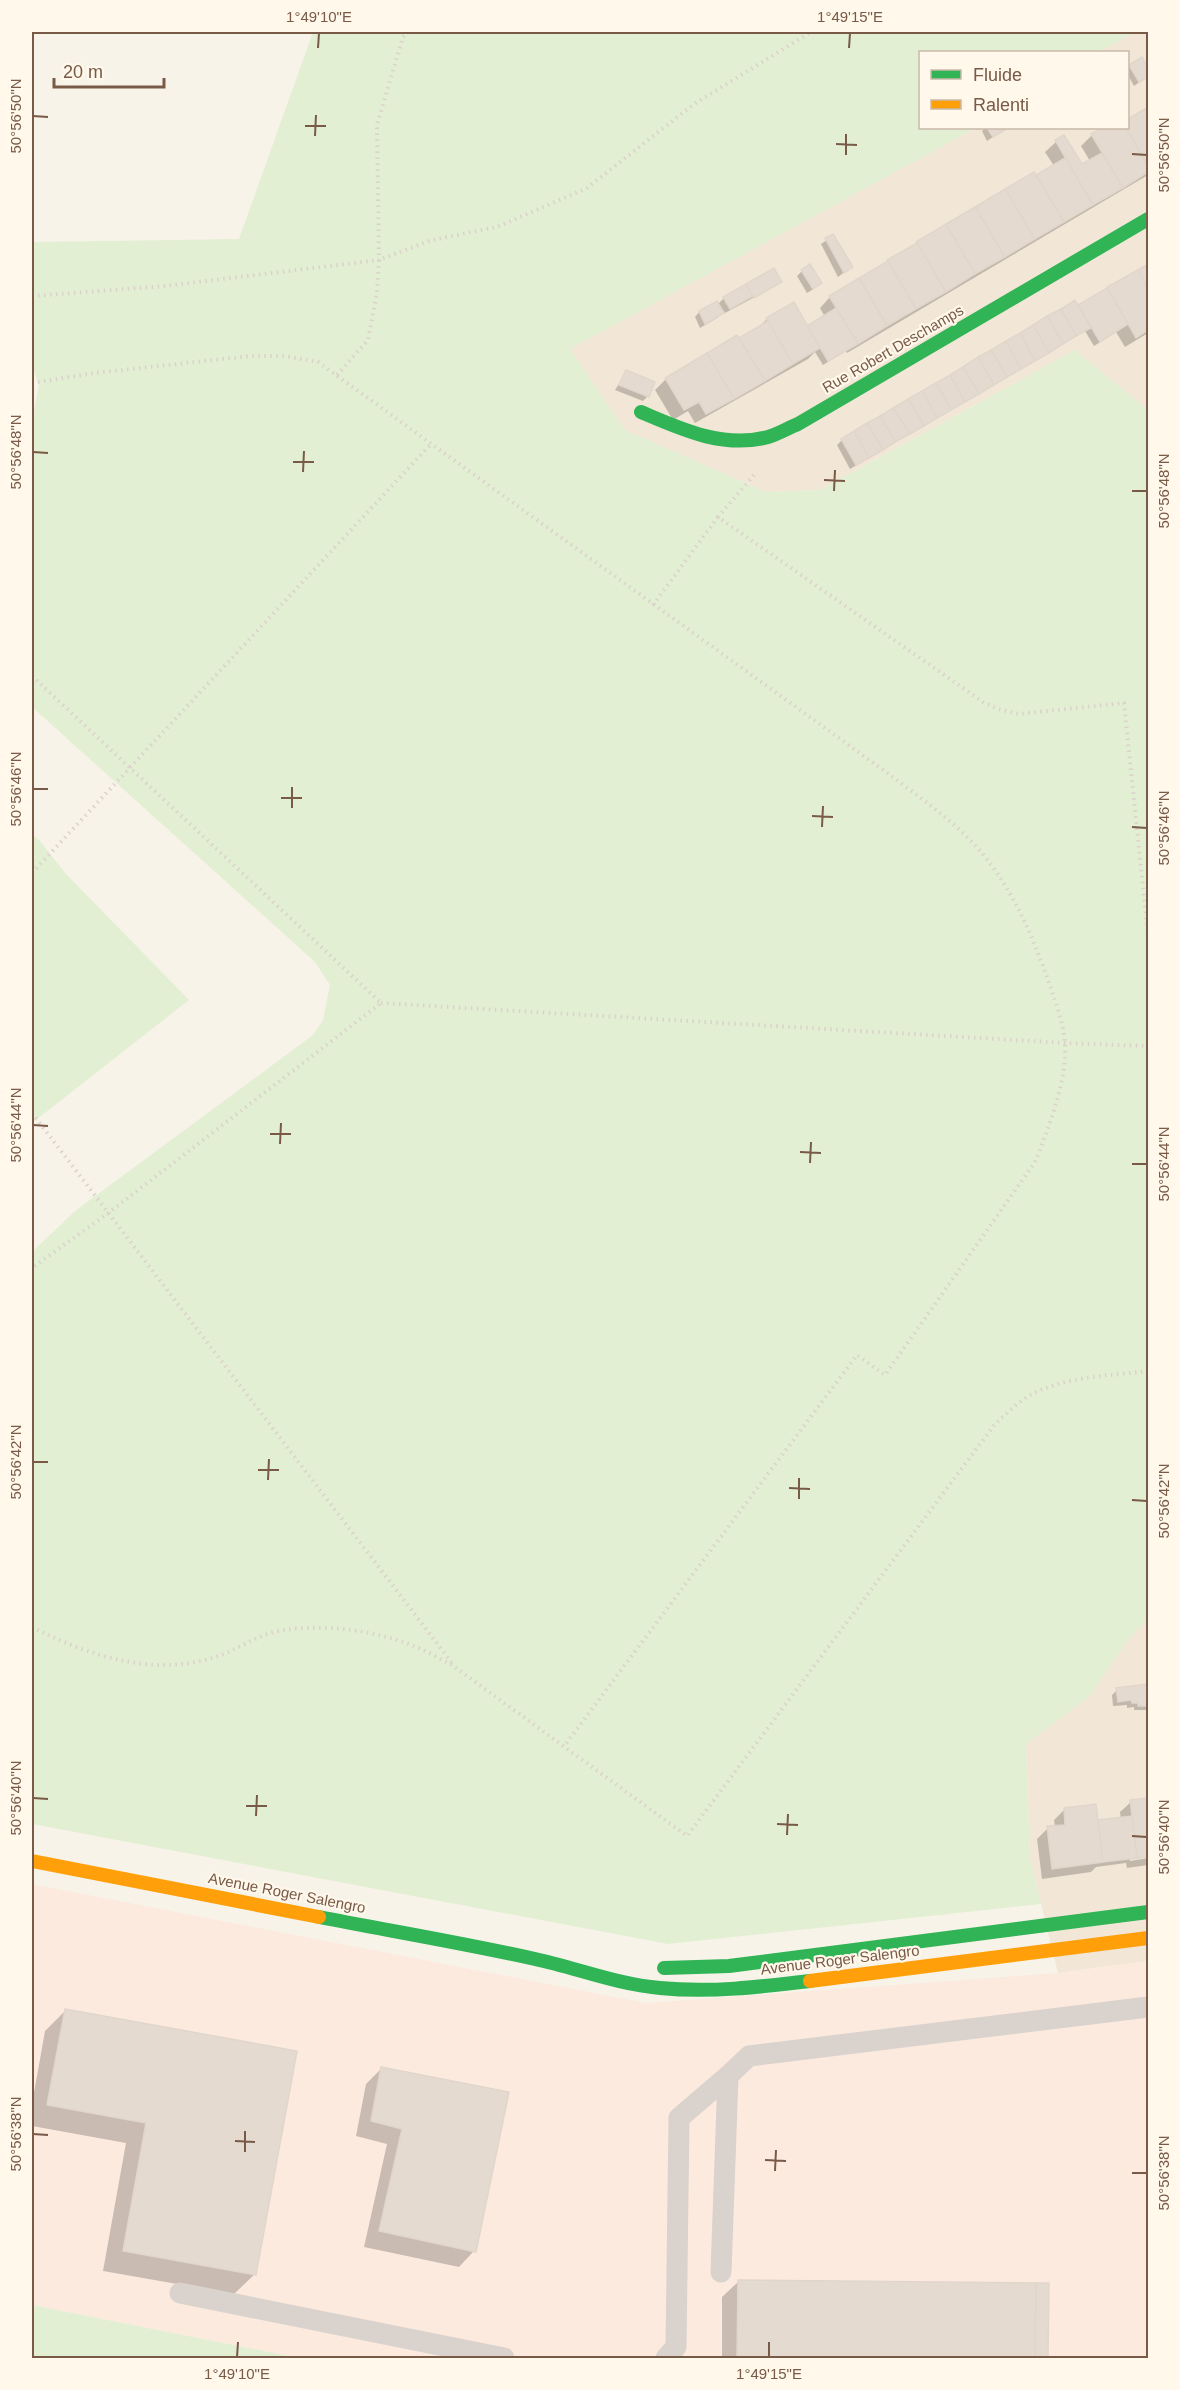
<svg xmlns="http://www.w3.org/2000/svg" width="1180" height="2390" viewBox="0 0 1180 2390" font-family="Helvetica,sans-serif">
<rect width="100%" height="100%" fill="#f8f3e9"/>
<g fill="#f2e6d6">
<path d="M1134,32h14v378l-73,-60 -255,140 -54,2 -141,-62 -55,-81 406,-221h152v-76h-28z"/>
<path d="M1148,1619v342l-90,12 -28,-114 -4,-115 63,-47 38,-56z"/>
</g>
<path fill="#fceadf" d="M32,1884l614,119 412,-30 90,-12v397h-849l-267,-53z"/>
<g fill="#e3efd3">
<path d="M313,32h821l-34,20h-180v76h56l-406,221 55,81 141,62 54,-2 255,-140 73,60v1209l-21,22 -38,56 -63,47 4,115 11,45 -373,40 -636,-120v-572l43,-41 238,-176 10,-15 7,-35 -15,-23 -283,-255v-286l7,-36 -7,-19v-124l207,-3z"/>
<path d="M32,834l8,7 26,33 123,126 -157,123z"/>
<path d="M32,2305l267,53h-267z"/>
</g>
<g fill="#0003">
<path d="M1142,60l6,11v5l-14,10 -6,-11v-6z"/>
<path d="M1148,109v66l-301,178 -1,-2 -23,14 -8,-13 -7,7 -113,64 -7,-12 -15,9 -18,-30 11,-11 91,-50 10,-10 40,9 18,-11 -5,-9 10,-11 224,-131 -9,-14 11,-10 8,-5 17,29 9,-5 -9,-15 11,-11 13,-7h23v-7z"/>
<path d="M986,128h20l-19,13 -5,-10z"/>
<path d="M833,236l18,31 -13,10 -17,-33z"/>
<path d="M1148,266v67l-23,14 -9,-15 -22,14 -9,-15 -235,138 -13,-24 5,-5z"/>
<path d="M802,271l13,17 -8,5 -10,-17z"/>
<path d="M780,281l-5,5 -50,27 -1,-2 -7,7 -17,10 -5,-11 4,-5 18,-7 7,-7z"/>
<path d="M626,372l22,24 -5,5 -28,-11z"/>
<path d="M1148,1686v34l-1,-10h-13v-3l-7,1v-3l-14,1 -1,-11 5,-5z"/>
<path d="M1148,1800v55l-18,3v3l18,-3v7l-21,3 -1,-5 -30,4 -5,5 -49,7 -5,-40 11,-11 7,-1 -1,-7 11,-11 32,15 24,-5 -1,-7 11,-10z"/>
<path d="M65,2011l190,263 -21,20 -131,-23 23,-128 -94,-17v-22l13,-73z"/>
<path d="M382,2068l92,183 -15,16 -95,-20 23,-103 -31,-8 10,-52z"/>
<path d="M738,2282l310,3 -1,73h-325v-61z"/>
</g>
<g fill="#e5dad0" stroke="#e1d6cb" stroke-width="1.5">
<path d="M1142,57l6,11v9l-9,5 -10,-17z"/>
<path d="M1148,107v59l-22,-38 2,-9z"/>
<path d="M987,128h21l-15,9z"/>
<path d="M1102,128h24l22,38v6l-25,16 -32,-54z"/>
<path d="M1064,135l18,29 20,-11 21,35 -30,17 -38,-65z"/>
<path d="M1065,158l28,47 -29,17 -28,-47z"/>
<path d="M1034,172l30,50 -29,17 -30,-50z"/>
<path d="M1005,189l30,50 -30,18 -30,-50z"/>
<path d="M975,207l30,50 -30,17 -29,-50z"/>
<path d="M946,224l29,50 -29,18 -30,-50z"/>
<path d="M833,234l20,33 -9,6 -19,-35z"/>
<path d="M917,243l29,49 -30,17 -29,-49z"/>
<path d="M888,261l28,48 -29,17 -28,-48z"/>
<path d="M810,264l12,19 -9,6 -12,-19z"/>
<path d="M1148,264v25l-10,-19z"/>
<path d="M774,268l8,14 -28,16 -8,-14z"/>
<path d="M1138,270l10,19v41l-12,8 -29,-51z"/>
<path d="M859,278l28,48 -29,18 -29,-48z"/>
<path d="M746,284l7,12 -23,13 -7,-12z"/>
<path d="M1107,288l21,36 -28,18 -22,-37z"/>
<path d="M1075,300l16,28 -15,8 -15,-27z"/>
<path d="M717,301l7,12 -19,11 -6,-13z"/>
<path d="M794,302l26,46 -27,16 -27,-46z"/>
<path d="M836,308l22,36 -30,17 -21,-35z"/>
<path d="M1061,309l15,27 -13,8 -16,-28z"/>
<path d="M1047,316l16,28 -14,9 -16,-28z"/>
<path d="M768,321l25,43 -28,17 -26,-43z"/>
<path d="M1033,325l16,28 -14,8 -15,-28z"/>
<path d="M1020,333l15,28 -14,8 -15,-28z"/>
<path d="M737,335l28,46 -31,18 -27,-46z"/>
<path d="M1006,341l15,28 -14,8 -16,-27z"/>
<path d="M991,350l16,27 -13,8 -16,-28z"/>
<path d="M707,353l27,46 -28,15 -7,-12 -15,8 -19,-32z"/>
<path d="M978,357l16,28 -15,9 -16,-27z"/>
<path d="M963,367l16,27 -14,8 -15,-27z"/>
<path d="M626,370l29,12 -6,15 -30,-12z"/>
<path d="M950,375l15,27 -14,8 -15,-27z"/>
<path d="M936,383l15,27 -14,8 -15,-27z"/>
<path d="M922,391l15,27 -13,8 -16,-27z"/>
<path d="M908,399l16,27 -14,8 -17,-26z"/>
<path d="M893,408l17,26 -15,8 -15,-26z"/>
<path d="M880,416l15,26 -12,8 -16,-27z"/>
<path d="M867,423l16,27 -14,8 -15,-27z"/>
<path d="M854,431l15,27 -13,7 -15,-26z"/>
<path d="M1148,1684v22h-10v-3h-6l-1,-3 -13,2 -2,-14z"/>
<path d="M1148,1798v59l-11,1 -7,-58z"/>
<path d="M1096,1804l7,58 -51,7 -5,-43 18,-1 -1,-17z"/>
<path d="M1132,1816l5,42 -34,4 -5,-42z"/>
<path d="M65,2009l232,42 -41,224 -133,-24 23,-128 -99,-18z"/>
<path d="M381,2067l128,25 -33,160 -97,-21 23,-102 -31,-8z"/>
<path d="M738,2280l298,3 -1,75h-298z"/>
<path d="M1036,2283h13l-1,75h-13z"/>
</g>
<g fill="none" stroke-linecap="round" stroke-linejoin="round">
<g stroke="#dad2cb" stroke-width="4" stroke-dasharray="1.5 4.5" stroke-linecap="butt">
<path d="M32,296l133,-10 214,-26 -2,-135 26,-88 6,-5"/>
<path d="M337,375l31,-35 9,-48 2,-32 53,-20 65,-13 90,-39 107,-84 117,-72"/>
<path d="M32,383l63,-10 156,-17h34l33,6 568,410c37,28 79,56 106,94 25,34 41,72 55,111 6,18 17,46 18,66 3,35 -17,87 -30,119l-150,213 -28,-20 -292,390"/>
<path d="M754,475l-36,42 265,185 15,7 20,5 106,-11 24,233"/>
<path d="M653,605l65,-88"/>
<path d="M32,676l349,327 -274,211 -75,54"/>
<path d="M32,873l398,-428"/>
<path d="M381,1003l684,40 83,3"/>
<path d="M32,1113l420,550"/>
<path d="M32,1627c57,29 125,52 189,28 21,-8 40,-22 63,-25 41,-6 89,0 127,15 14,5 28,13 41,20l235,171 308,-412c10,-9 21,-20 32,-27 35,-21 82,-21 121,-26"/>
</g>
<g stroke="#dad2cc" stroke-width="21">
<path d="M721,2272l7,-196 21,-20 399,-49"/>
<path d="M180,2293l324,65"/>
<path d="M666,2358l10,-11 3,-229 49,-42"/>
</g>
<g stroke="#30b455" stroke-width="14">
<path d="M641,412c40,17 82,37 127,25 10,-3 20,-9 30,-13l350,-205"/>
<path d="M319,1917c72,14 145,26 216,42 42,9 81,25 125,29 50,5 100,-1 150,-7"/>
<path d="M664,1968l65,-2 419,-54"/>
</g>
<g stroke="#ff9f0a" stroke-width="14">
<path d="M32,1861l287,56"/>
<path d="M810,1981l338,-43"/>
</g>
</g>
<path fill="none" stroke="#785a47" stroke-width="2" d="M318,48l1,-15M849,48l1,-15M33,116l15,1M305,126h21M315,136l1,-21M836,144l21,1M1132,154l15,1M846,155v-21M33,452l15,1M293,462h21M303,472l1,-21M824,480l21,1M834,491l1,-21M1132,491h15M33,789h15M281,798h21M292,808v-21M812,816l21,1M822,827l1,-21M1132,827l15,1M33,1125l15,1M270,1134h21M280,1144l1,-21M800,1152l21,1M810,1163l1,-21M1132,1164h15M33,1462h15M258,1470h21M268,1480l1,-21M789,1488l21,1M799,1499v-21M1132,1500l15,1M33,1798l15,1M246,1806h21M256,1816l1,-21M777,1824l21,1M787,1835l1,-21M1132,1836l15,1M33,2134l15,1M235,2141l20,1M245,2152v-21M765,2160l21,1M775,2171l1,-21M1132,2173h15M237,2357l1,-15M769,2357v-15"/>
<g text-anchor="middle" stroke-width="4.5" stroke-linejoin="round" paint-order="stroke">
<g font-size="15" fill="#785a47" stroke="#fff8eb">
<text transform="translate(893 349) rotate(-30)" y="5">Rue Robert Deschamps</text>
<text transform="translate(287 1893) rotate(11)" y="5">Avenue Roger Salengro</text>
<text transform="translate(840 1960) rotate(-7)" y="5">Avenue Roger Salengro</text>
</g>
</g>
<rect width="1180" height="2390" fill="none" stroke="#fff8eb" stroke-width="66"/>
<rect x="919" y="51" width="210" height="78" fill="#fff8eb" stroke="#c9b9a9" stroke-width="1.5"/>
<rect x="931" y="70" width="30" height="9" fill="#30b455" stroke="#c9b9a9" stroke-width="1.5"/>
<text x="973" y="81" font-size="18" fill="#785a47">Fluide</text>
<rect x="931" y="100" width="30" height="9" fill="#ff9f0a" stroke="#c9b9a9" stroke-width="1.5"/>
<text x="973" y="111" font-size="18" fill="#785a47">Ralenti</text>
<path d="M54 78v9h110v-9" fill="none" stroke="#785a47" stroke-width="3"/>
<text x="63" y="78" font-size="18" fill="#785a47" stroke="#fff8eb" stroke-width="4.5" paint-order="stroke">20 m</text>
<rect x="33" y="33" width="1114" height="2324" fill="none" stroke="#785a47" stroke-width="2"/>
<g font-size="15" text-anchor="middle" fill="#785a47">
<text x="319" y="22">1°49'10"E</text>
<text x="850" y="22">1°49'15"E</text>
<text transform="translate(16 116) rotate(-90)" y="5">50°56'50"N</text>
<text transform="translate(1164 155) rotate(-90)" y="5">50°56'50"N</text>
<text transform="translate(16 452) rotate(-90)" y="5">50°56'48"N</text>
<text transform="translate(1164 491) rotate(-90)" y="5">50°56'48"N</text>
<text transform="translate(16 789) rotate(-90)" y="5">50°56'46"N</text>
<text transform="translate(1164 828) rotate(-90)" y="5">50°56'46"N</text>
<text transform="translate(16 1125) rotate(-90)" y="5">50°56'44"N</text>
<text transform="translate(1164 1164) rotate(-90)" y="5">50°56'44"N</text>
<text transform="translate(16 1462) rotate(-90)" y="5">50°56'42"N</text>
<text transform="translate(1164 1501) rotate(-90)" y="5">50°56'42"N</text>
<text transform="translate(16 1798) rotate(-90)" y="5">50°56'40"N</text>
<text transform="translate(1164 1837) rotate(-90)" y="5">50°56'40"N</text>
<text transform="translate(16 2134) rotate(-90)" y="5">50°56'38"N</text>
<text transform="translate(1164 2173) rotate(-90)" y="5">50°56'38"N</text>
<text x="237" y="2379">1°49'10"E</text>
<text x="769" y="2379">1°49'15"E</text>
</g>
</svg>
